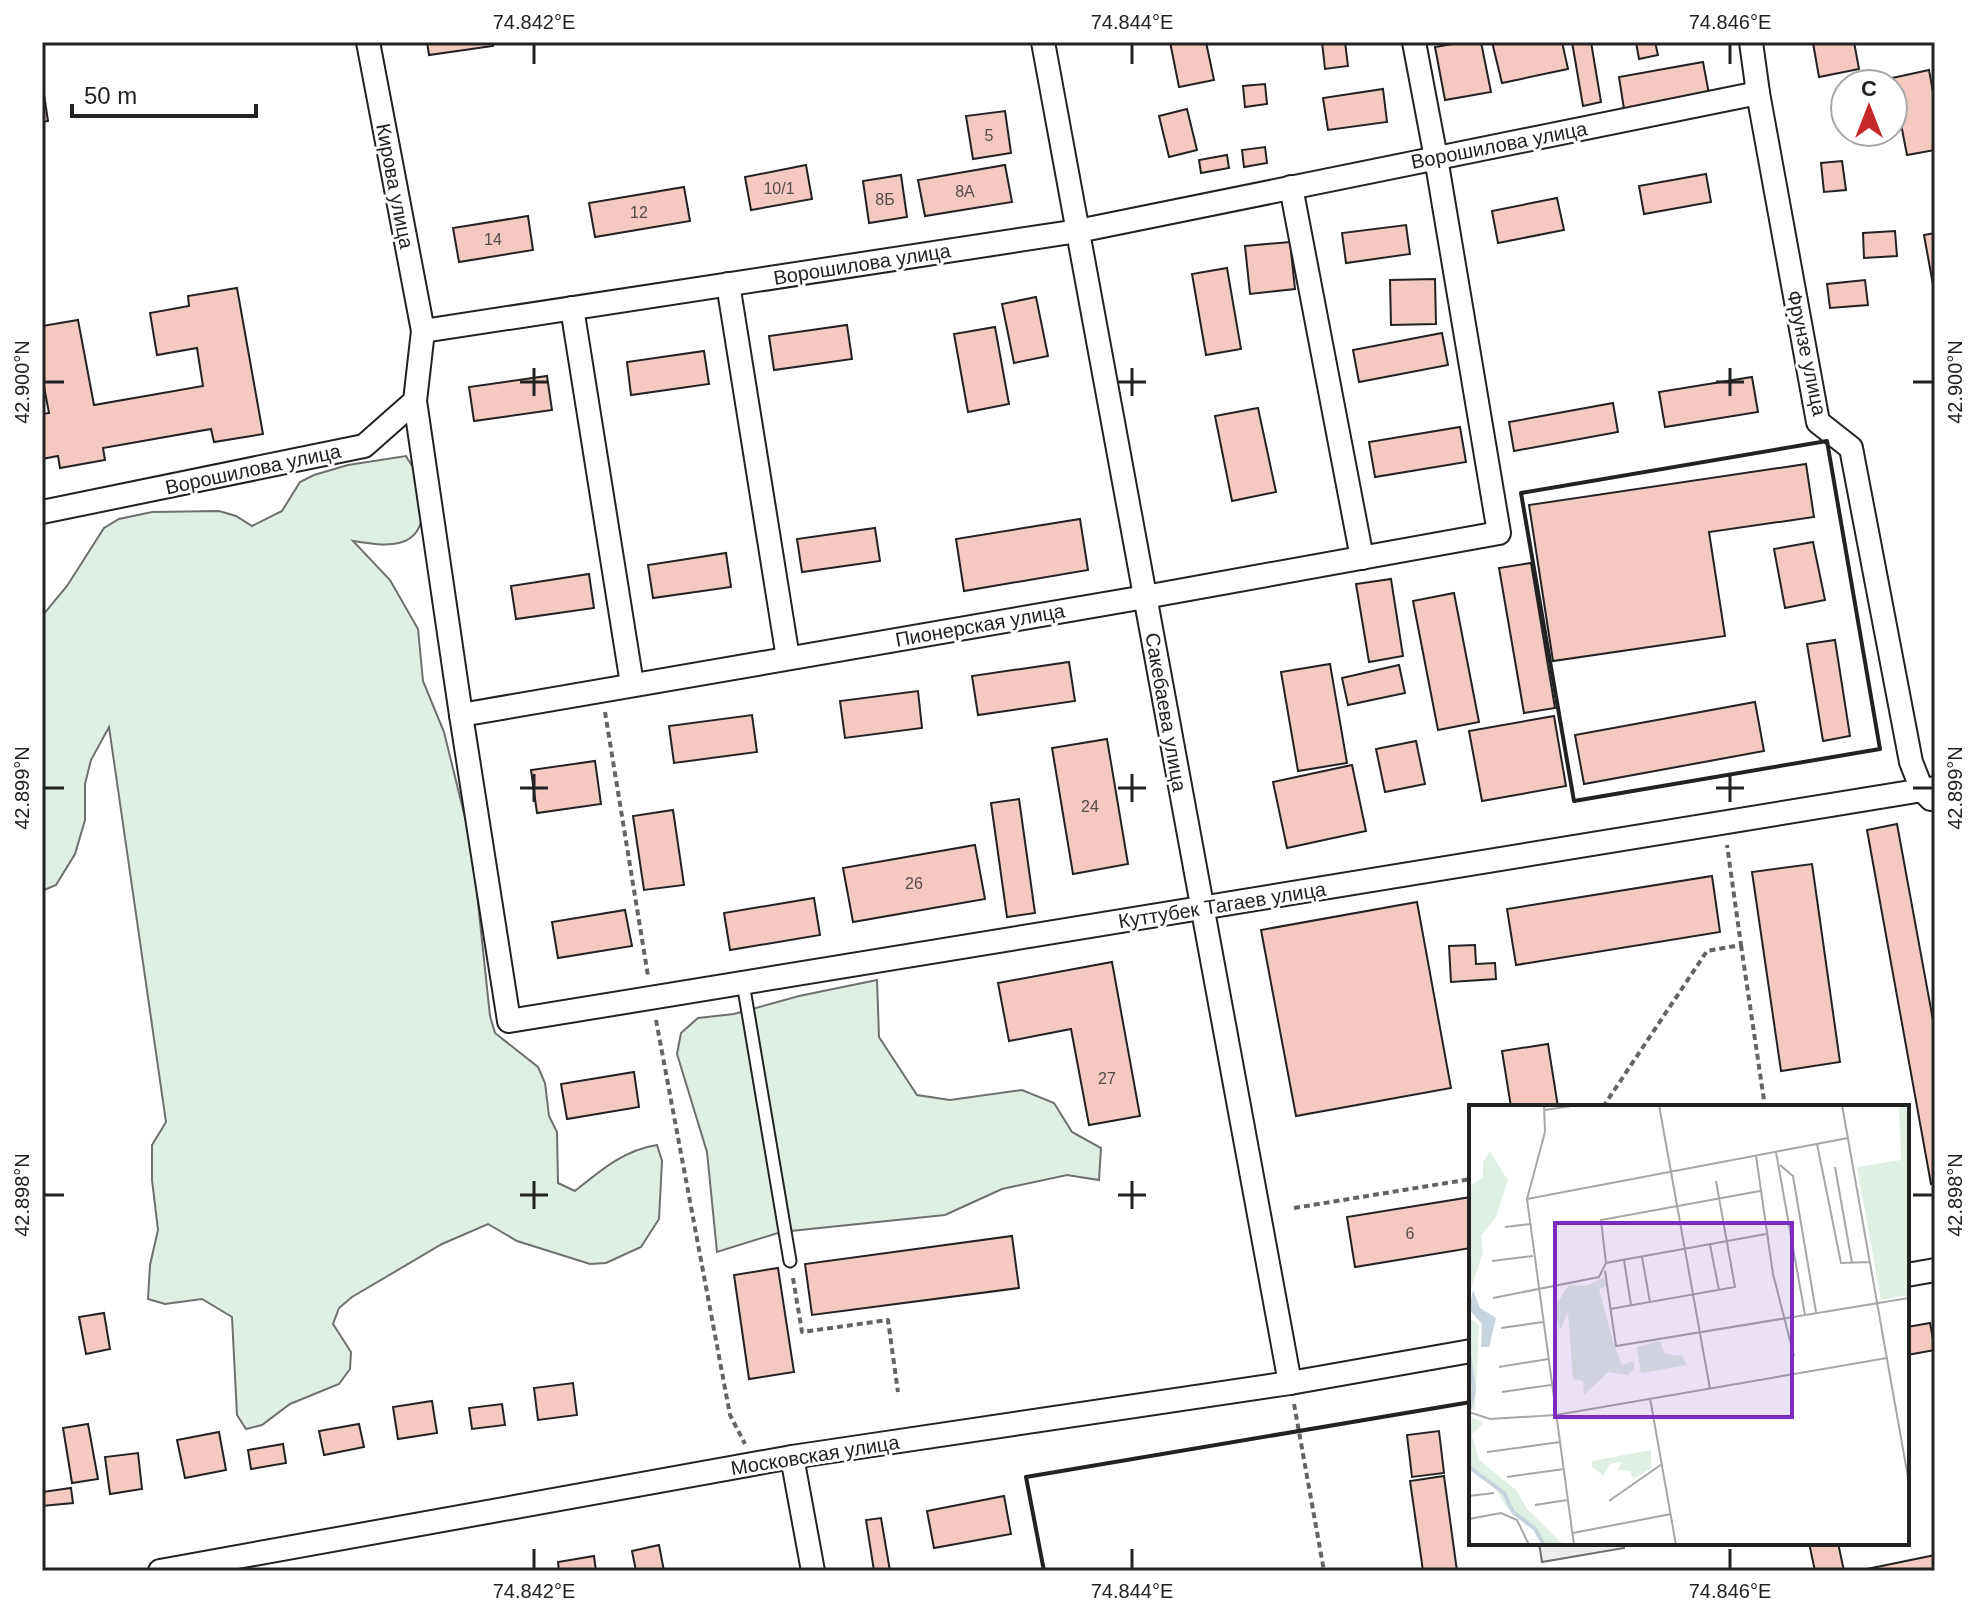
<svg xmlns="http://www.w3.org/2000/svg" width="1977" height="1613" viewBox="0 0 1977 1613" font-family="Helvetica,sans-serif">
<rect width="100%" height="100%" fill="#fff"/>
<g fill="#e0efe3" stroke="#6f6f6f" stroke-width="2">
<path d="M406,456c5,9 13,18 16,27 3,7 1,17 1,25 -1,44 -38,38 -70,33l37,39 28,49 5,52 21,51 28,114 18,170 5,17 43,34 7,16 4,33 8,16 1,51 17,8c26,-21 49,-41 82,-46l5,16 -3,58 -18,28 -35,16 -16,1 -73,-23 -29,-17 -46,20 -90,53 -13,11 -6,16 18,28 -1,17 -11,15 -49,20 -28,21 -16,4 -9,-14 -5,-98 -30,-18 -37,5 -17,-5 2,-34 8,-35 -6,-50v-35l14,-23 -57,-395 -18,33 -6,24v36l-10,34 -19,31 -14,6v-275l25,-30 37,-58 15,-9 33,-7 67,-1 17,5 16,10 30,-15 18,-29 14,-7 34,-10z"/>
<path d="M877,980l2,57 38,58 33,5 72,-10 32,13 18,29 29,16 -2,32 -32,-5 -65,14 -57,26 -164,17 -64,20 -10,-100 -30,-98 4,-21 17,-15 36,-4 65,-18z"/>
</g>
<path fill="#ededed" stroke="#6f6f6f" stroke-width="2" d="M1539,1543h84l1,5 -82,14z"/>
<g fill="#f3c9c0" stroke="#222" stroke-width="2">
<path d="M427,42h66v4l-64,9z"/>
<path d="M1170,42h36l8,38 -35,7z"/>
<path d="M1322,42h23l3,24 -23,3z"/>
<path d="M1464,42h17l10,50 -46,8 -10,-53z"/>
<path d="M1492,42h70l6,27 -66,14z"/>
<path d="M1572,42h19l10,60 -18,4z"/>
<path d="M1636,42h19l3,13 -19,4z"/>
<path d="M1819,42h35l5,27 -40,8 -6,-34z"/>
<path d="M1703,62l6,32 -85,15 -5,-32z"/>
<path d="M1929,70l6,33v47l-28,5 -15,-77z"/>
<path d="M42,81l6,40 -6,1z"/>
<path d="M1265,84l2,20 -22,3 -2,-21z"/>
<path d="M1383,89l4,33 -59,8 -5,-32z"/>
<path d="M1187,109l10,41 -28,7 -10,-41z"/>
<path d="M1005,111l6,42 -38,6 -7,-43z"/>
<path d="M1265,147l2,16 -23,4 -2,-17z"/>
<path d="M1227,155l2,13 -28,5 -2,-13z"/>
<path d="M1842,161l4,29 -22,2 -3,-29z"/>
<path d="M806,165l6,34 -61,11 -6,-33z"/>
<path d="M1005,165l7,37 -87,14 -7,-36z"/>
<path d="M1706,174l5,28 -67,12 -5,-28z"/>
<path d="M901,175l6,42 -38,6 -6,-42z"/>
<path d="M684,187l6,34 -95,16 -6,-34z"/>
<path d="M1557,198l7,32 -66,13 -6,-32z"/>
<path d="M528,216l5,34 -74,12 -6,-34z"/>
<path d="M1406,225l4,29 -64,9 -4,-30z"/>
<path d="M1895,231l2,25 -33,2 -1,-25z"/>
<path d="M1935,233v63l-11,-61z"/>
<path d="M1290,242l5,47 -45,5 -5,-48z"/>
<path d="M1227,268l14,81 -35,6 -14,-81z"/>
<path d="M1435,279l1,45 -45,1 -1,-45z"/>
<path d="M1865,280l3,25 -38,3 -3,-24z"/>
<path d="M237,288l26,146 -49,8 -3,-13 -108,19 2,12 -45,8 -2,-12 -16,3v-45l7,-1 -7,-37v-50l36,-6 16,85 109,-19 -6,-38 -40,7 -7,-42 39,-7 -1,-10z"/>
<path d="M1036,297l12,59 -34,7 -12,-59z"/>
<path d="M847,325l5,34 -78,11 -5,-34z"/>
<path d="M995,327l14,77 -41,8 -14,-78z"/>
<path d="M1442,333l6,32 -89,17 -6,-32z"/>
<path d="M704,351l5,33 -78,11 -4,-33z"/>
<path d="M547,376l5,34 -78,11 -5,-34z"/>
<path d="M1752,377l6,35 -93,15 -6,-35z"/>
<path d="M1613,403l5,29 -104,19 -5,-29z"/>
<path d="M1258,408l18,84 -44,9 -17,-85z"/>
<path d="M1460,427l6,35 -91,15 -6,-35z"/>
<path d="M1806,464l8,53 -105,15 16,104 -172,25 -24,-156z"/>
<path d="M1080,519l8,51 -124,21 -8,-52z"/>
<path d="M875,528l5,33 -78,11 -5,-33z"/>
<path d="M1813,542l12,58 -40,8 -11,-59z"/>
<path d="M726,553l5,34 -78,11 -5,-33z"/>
<path d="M1531,563l24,145 -31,5 -25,-145z"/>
<path d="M589,574l5,34 -78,11 -5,-33z"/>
<path d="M1391,579l12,77 -34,6 -13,-78z"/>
<path d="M1454,593l25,129 -41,8 -25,-129z"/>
<path d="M1835,640l15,96 -27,5 -16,-97z"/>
<path d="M1069,662l6,39 -97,14 -6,-39z"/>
<path d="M1330,664l17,99 -49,8 -17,-99z"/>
<path d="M1399,665l6,28 -57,12 -6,-27z"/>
<path d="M918,691l4,37 -77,10 -5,-37z"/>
<path d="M1755,702l9,49 -180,33 -9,-49z"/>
<path d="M752,715l5,37 -83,11 -5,-37z"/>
<path d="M1554,716l12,70 -84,15 -13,-70z"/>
<path d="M1107,739l21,125 -55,10 -21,-126z"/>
<path d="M1416,741l9,43 -40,8 -9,-43z"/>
<path d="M595,761l6,43 -64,9 -6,-43z"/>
<path d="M1352,765l14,66 -79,17 -14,-66z"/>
<path d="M1019,799l16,114 -28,4 -16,-114z"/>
<path d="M673,810l11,75 -40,5 -11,-74z"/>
<path d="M1897,824l38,207v152l-4,1 -64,-354z"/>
<path d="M975,845l10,54 -132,23 -10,-54z"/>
<path d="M1812,864l28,198 -59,9 -29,-199z"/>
<path d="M1712,876l8,56 -204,33 -9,-56z"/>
<path d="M814,898l6,37 -90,15 -6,-37z"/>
<path d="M1417,902l34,186 -155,28 -35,-186z"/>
<path d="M625,910l7,36 -74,12 -6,-36z"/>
<path d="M1475,945l1,19 19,-1 1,16 -45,3 -2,-36z"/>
<path d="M1112,962l28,154 -51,9 -18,-96 -62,12 -11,-58z"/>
<path d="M1548,1044l10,63h-47l-9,-56z"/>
<path d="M634,1072l5,35 -72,12 -6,-35z"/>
<path d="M1471,1197v51l-116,19 -8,-50z"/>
<path d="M1012,1236l7,52 -207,27 -7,-51z"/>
<path d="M778,1268l16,104 -45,7 -15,-104z"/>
<path d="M104,1313l6,36 -24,5 -7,-37z"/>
<path d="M1930,1323l5,27 -28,5v-28z"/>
<path d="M573,1383l4,32 -39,5 -4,-32z"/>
<path d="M432,1401l5,32 -39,6 -5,-32z"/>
<path d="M502,1404l3,21 -33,4 -3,-21z"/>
<path d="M88,1424l10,55 -26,4 -9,-55z"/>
<path d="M359,1424l5,23 -40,8 -5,-24z"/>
<path d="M1439,1431l5,42 -32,4 -5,-42z"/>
<path d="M219,1432l7,38 -41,8 -8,-38z"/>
<path d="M283,1444l3,19 -35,6 -3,-19z"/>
<path d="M138,1453l4,36 -32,5 -5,-37z"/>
<path d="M1444,1476l13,95h-34l-13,-90z"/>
<path d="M71,1488l2,15 -31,3v-14z"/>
<path d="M1004,1496l7,38 -77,14 -7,-37z"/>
<path d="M881,1518l9,53h-16l-8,-51z"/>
<path d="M1809,1543h29l6,28h-29z"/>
<path d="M659,1545l5,26h-28l-4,-20z"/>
<path d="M1935,1555v16h-78z"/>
<path d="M594,1556l2,15h-37l-1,-9z"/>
</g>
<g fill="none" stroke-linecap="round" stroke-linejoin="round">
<g stroke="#222" stroke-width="15">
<path id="lane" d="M743,983l47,278"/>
</g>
<g stroke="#222" stroke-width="26">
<g id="street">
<path d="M368,42l55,289"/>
<path d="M1043,42l247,1341"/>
<path d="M1751,42l7,51 60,329 33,26 60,314 11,28 9,9"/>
<path d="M1291,187l71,371"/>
<path d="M728,284l60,374"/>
<path d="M572,308l60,376"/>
<path d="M415,401l46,314 48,306 1426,-233"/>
<path d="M42,512l322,-66 51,-45 8,-70 655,-100 680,-138"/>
<path d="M461,715l684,-118 354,-64 -63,-375 -22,-116"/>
<path d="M1907,1275l28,-5"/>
<path d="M792,1457l21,114"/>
<path d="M160,1571l632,-114 498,-74 181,-32"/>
</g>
</g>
<g stroke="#646464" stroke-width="4" stroke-dasharray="6 4" stroke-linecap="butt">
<path d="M605,712l43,264"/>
<path d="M1741,945l24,162"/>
<path d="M656,1020l74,395 15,29"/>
<path d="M1603,1107l104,-156 34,-6 -14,-100"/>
<path d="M1294,1208l177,-29"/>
<path d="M793,1278l9,54 86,-12 10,72"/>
<path d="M1294,1404l30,167"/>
</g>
<use href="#lane" stroke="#fff" stroke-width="11"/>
<use href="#street" stroke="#fff" stroke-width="22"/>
<g stroke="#222" stroke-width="4">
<path d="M1827,441l53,308 -306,52 -53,-308z"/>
<path d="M1044,1571l-18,-94 445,-75"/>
</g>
</g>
<path fill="none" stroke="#222" stroke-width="3" d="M534,44v20M1132,44v20M1730,44v20M534,368v28M1132,368v28M1730,368v28M44,382h20M520,382h28M1118,382h28M1716,382h28M1913,382h20M534,774v28M1132,774v28M1730,774v28M44,788h20M520,788h28M1118,788h28M1716,788h28M1913,788h20M534,1181v28M1132,1181v28M44,1195h20M520,1195h28M1118,1195h28M1913,1195h20M534,1549v20M1132,1549v20M1730,1549v20"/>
<g text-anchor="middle" stroke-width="6" stroke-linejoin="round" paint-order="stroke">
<g font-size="16" fill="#564c4a">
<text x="989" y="141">5</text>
<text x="779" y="194">10/1</text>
<text x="965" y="197">8А</text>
<text x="885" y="205">8Б</text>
<text x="639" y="218">12</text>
<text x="493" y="245">14</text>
<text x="1090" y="812">24</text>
<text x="914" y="889">26</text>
<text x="1107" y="1084">27</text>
<text x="1410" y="1239">6</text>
</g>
<g font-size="20" fill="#222" stroke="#fff">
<text transform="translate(1499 145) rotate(-11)" y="7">Ворошилова улица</text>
<text transform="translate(395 186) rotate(79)" y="7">Кирова улица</text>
<text transform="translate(862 264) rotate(-9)" y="7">Ворошилова улица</text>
<text transform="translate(1807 353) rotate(78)" y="7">Фрунзе улица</text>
<text transform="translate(253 469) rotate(-12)" y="7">Ворошилова улица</text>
<text transform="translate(980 625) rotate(-10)" y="7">Пионерская улица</text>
<text transform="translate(1166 712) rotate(80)" y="7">Сакебаева улица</text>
<text transform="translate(1222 905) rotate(-9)" y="7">Куттубек Тагаев улица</text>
<text transform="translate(815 1455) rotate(-9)" y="7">Московская улица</text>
</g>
</g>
<g transform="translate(1469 1105)">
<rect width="440" height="440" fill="#fff"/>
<path d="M430,0h10v190l-28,5 -24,-133 44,-7zM21,47l18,28 -12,37 -15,19 2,16 -14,43v-108l14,-10v-15zM135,173l2,8 -7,3 15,56 8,20 12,-4v8l-6,6 -20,-3 -24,23 -1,-14 -10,-2 -5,-67 -8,18 -6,-22 15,-23 16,1zM0,211l10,10 -4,85 -6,-2zM191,236l5,13 17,2 5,9 -46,8 -4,-26zM0,311l15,7 -12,11 7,26 37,30 11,19 37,36h-22l-6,-14 -30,-24 -11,-20 -26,-19zM182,345v18l-18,11 -3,-8 -12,-1 3,-8 -11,2 -7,12 -11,-9v-6z" fill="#e0efe3"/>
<path d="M4,185l7,18 16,10 -7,29h-8l1,-23 -13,-15z" fill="#c7d3dd"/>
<path fill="none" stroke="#c7d3dd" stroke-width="4" d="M0,248l5,37 -4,18M0,362l35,26 9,19 22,17 9,16"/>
<path fill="none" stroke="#a7a7a7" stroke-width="2" d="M75,0l1,27 -18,67 47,346M190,0l51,284M373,0l67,378M76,5l33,-5M348,39l24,119 28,-1M307,47l29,163M287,51l17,118 21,82M311,60l13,11 23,136M366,62l17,96M58,94l321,-61M36,122l25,-3M241,140l9,45M173,152l8,45M155,155l7,45M23,156l41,-5M137,158l-5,-43 159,-29M136,166l11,75 293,-48M24,193l106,-21 7,-14 160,-29M141,204l125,-22 -19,-106M32,223l42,-6M30,262l49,-8M33,287l49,-7M181,293l26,147M0,307l21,7 66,-4 331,-57M18,347l73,-10M38,372l57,-8M0,391l25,-3M140,396l53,-37M66,400l32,-5M0,414l32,-6 16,7 12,25M104,428l98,-19"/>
<path fill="#7b2cbf" fill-opacity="0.15" stroke="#7b2cbf" stroke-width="4" d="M86,118h237v194h-237z"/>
<rect width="440" height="440" fill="none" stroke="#222" stroke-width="4"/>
</g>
<rect width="1977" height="1613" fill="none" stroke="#ffffff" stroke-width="88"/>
<g transform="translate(1869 108)"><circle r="38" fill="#ffffff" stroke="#a7a7a7" stroke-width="2"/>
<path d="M0-6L14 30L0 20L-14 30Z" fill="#c62828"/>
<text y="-12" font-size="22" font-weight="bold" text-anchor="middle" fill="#222222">С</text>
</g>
<path d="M72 104v12h184v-12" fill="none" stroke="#222222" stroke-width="4"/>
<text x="84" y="104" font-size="24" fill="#222222" stroke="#ffffff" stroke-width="6" paint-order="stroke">50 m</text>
<rect x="44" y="44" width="1889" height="1525" fill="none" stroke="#222" stroke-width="3"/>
<g font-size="20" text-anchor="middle" fill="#222">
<text x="534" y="29">74.842°E</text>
<text x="1132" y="29">74.844°E</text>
<text x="1730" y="29">74.846°E</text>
<text transform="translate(22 382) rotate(-90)" y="7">42.900°N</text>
<text transform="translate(1955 382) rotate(-90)" y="7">42.900°N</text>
<text transform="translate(22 788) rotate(-90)" y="7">42.899°N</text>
<text transform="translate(1955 788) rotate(-90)" y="7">42.899°N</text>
<text transform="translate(22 1195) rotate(-90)" y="7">42.898°N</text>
<text transform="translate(1955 1195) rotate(-90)" y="7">42.898°N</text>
<text x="534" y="1598">74.842°E</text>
<text x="1132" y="1598">74.844°E</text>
<text x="1730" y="1598">74.846°E</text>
</g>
</svg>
